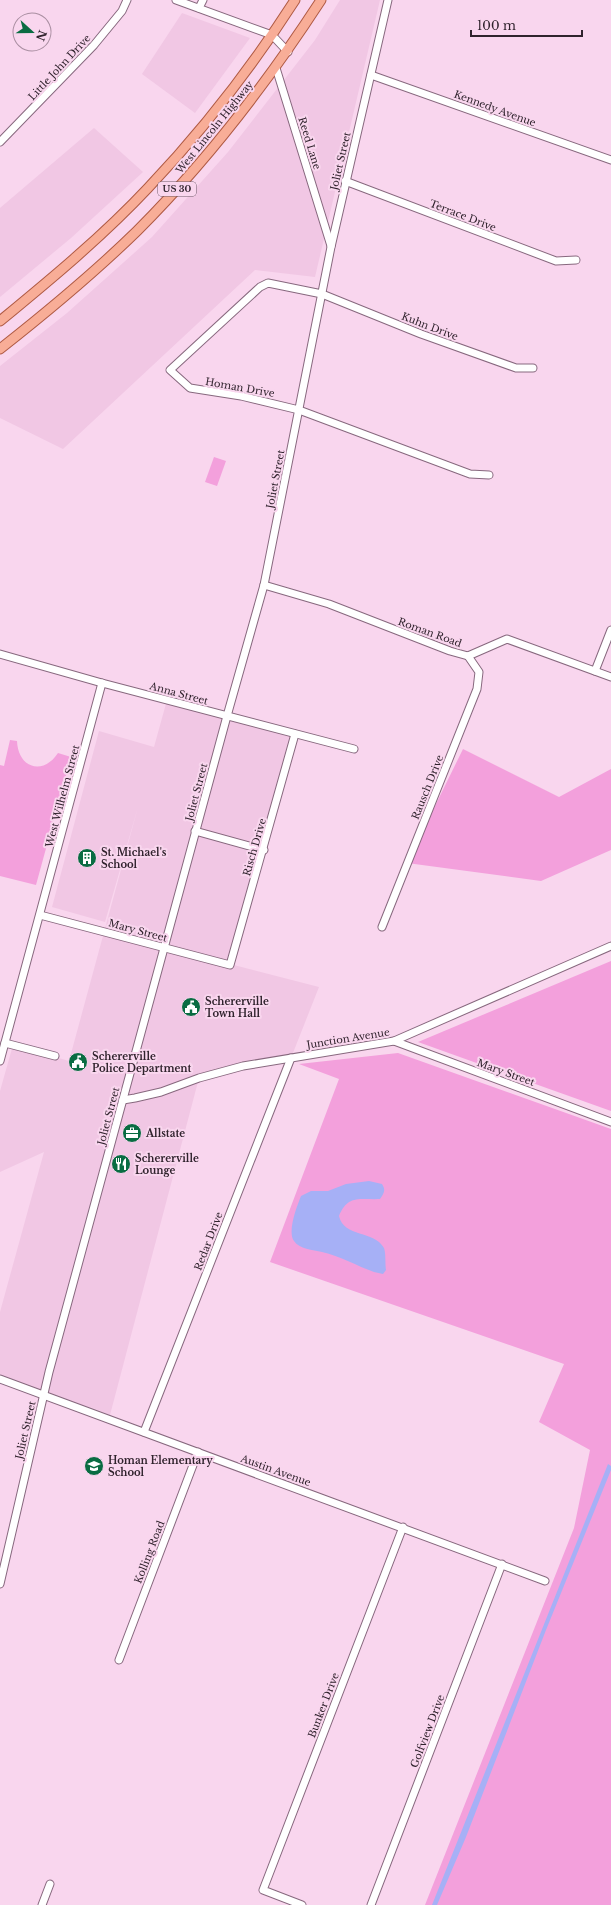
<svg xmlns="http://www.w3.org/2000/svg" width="611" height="1905" viewBox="0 0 611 1905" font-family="'Libre Baskerville',serif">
<rect width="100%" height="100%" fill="#f9d6ee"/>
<g fill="#f1c7e4">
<path d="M340,0h40l-65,277 -60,-7 -192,179 -63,-31v-52l67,-53 85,-76 76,-85 87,-112z"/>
<path d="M182,13l68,25 -55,75 -53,-39z"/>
<path d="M94,128l49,44 -72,66 -71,59v-89z"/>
<path d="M167,700l128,34 -65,230 89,23 -28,71 -92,20 -89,337 -17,-7 -50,-13 -43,-16v-67l44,-160 -44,20v-81l13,-46 56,16 69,-254 -33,115 -53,-15 47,-176 55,16z"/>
</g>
<g fill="#f3a0dc">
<path d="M214,457l12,4 -9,25 -12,-4z"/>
<path d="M10,740l7,1c1,27 26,35 41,12l13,4 -35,128 -36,-9v-111l4,1z"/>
<path d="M463,749l96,48 52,-28v81l-70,31 -134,-18z"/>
<path d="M611,961v150l-193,-69z"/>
<path d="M398,1053l213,76v776h-186l149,-377 16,-78 -51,-28 25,-58 -294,-102 69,-183 -40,-15z"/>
</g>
<g fill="#a6b0f6">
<path d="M369,1181l13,3c4,6 2,9 -2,15 -20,1 -32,-5 -41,17 5,22 35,14 45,32 2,5 1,16 2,22l-3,4 -9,-2c-17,-6 -34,-16 -52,-20 -9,-2 -23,-3 -28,-11 -7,-9 3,-35 7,-45l10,-5h17l18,-7z"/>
<path d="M608,1464l3,2v4l-65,160 -80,207 -29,68h-5z"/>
</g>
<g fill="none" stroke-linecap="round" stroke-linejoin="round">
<g stroke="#87687e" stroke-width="9">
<g id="minor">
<path d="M176,0l96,35 16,17"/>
<path d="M199,8l4,-8"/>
<path d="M276,68l55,178"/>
<path d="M371,75l240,85"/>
<path d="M0,142l94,-97 28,-34 5,-11"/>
<path d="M345,181l211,80 20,-1"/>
<path d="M489,475l-19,-1 -171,-64 -58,-14 -51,-8 -20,-18 90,-83 8,-4 54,11 99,40 95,34h17"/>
<path d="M264,585l65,19 121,47 18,5 39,-17 104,38"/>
<path d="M0,654l102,29 252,66"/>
<path d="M595,671l16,-41"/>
<path d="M195,831l69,19"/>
<path d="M40,915l190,50 65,-231"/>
<path d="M382,927l95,-238 2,-17 -11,-16"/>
<path d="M394,1041l217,81"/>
<path d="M5,1043l50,13"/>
<path d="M0,1061l102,-378"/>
<path d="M123,1100l12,-2 26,-6 38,-14 44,-12 151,-25 217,-95"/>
<path d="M0,1379l545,202"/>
<path d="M144,1432l147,-374"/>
<path d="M0,1584l49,-212 178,-656 37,-131 67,-338 57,-247"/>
<path d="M119,1660l79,-208"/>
<path d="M42,1905l8,-21"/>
<path d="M302,1905l-39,-15 140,-363"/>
<path d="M371,1905l131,-341"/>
</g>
</g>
<g stroke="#af5a44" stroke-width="11">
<g id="major">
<path d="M0,321c51,-42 103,-85 148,-133 55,-58 104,-121 147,-188"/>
<path d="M0,349c47,-37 94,-76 137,-118 70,-70 130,-148 184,-231"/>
</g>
</g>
<use href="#minor" stroke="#fff" stroke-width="7"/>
<use href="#major" stroke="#f8ad97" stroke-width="9"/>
</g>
<defs>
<g id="building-disc" transform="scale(1)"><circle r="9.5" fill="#096c42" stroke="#f9d6ee"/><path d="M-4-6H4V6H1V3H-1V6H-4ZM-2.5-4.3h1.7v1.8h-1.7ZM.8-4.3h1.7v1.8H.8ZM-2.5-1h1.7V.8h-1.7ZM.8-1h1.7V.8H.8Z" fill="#fff"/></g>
<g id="civic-disc" transform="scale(1)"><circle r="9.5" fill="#096c42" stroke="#f9d6ee"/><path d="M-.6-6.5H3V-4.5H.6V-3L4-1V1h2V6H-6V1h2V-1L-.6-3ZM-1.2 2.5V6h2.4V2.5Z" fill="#fff"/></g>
<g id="office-disc" transform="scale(1)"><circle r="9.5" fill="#096c42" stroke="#f9d6ee"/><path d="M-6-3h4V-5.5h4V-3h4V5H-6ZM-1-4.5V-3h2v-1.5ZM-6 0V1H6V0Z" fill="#fff"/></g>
<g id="restaurant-disc" transform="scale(1)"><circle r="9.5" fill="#096c42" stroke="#f9d6ee"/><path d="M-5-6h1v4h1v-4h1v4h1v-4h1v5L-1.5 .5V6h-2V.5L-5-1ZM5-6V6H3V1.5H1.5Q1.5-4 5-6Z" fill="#fff"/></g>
<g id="school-disc" transform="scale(1)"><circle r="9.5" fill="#096c42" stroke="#f9d6ee"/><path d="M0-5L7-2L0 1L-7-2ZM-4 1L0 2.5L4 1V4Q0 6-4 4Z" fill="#fff"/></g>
</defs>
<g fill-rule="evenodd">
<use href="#building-disc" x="87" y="858"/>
<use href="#civic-disc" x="191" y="1007"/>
<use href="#civic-disc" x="78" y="1062"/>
<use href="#office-disc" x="132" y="1133"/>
<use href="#restaurant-disc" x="121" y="1164"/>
<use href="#school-disc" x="94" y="1466"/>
</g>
<g text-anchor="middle" stroke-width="4" stroke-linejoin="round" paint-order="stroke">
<rect fill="#f9d6ee" stroke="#6c5967" stroke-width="1" x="158" y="182" width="38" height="14" rx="3"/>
<g font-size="9" font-weight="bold" fill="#30232d">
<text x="177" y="192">US 30</text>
</g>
<g font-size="10" fill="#30232d" stroke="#f9d6ee">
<text transform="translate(59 67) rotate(-47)" y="4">Little John Drive</text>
<text transform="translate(495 108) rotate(20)" y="4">Kennedy Avenue</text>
<text transform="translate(214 127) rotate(-51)" y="4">West Lincoln Highway</text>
<text transform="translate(310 143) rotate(73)" y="4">Reed Lane</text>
<text transform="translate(340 161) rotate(-77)" y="4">Joliet Street</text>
<text transform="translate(463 215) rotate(21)" y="4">Terrace Drive</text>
<text transform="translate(430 326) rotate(21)" y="4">Kuhn Drive</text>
<text transform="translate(240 387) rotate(10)" y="4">Homan Drive</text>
<text transform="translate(275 479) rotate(-79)" y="4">Joliet Street</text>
<text transform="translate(430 632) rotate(20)" y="4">Roman Road</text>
<text transform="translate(179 693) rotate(15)" y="4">Anna Street</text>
<text transform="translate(427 787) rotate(-68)" y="4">Rausch Drive</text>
<text transform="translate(196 792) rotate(-75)" y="4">Joliet Street</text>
<text transform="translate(62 796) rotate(-75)" y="4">West Wilhelm Street</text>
<text transform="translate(254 847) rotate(-74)" y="4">Risch Drive</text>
<text transform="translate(138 930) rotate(15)" y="4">Mary Street</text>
<text transform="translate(348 1038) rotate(-9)" y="4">Junction Avenue</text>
<text transform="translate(506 1072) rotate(20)" y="4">Mary Street</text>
<text transform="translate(108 1116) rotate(-75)" y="4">Joliet Street</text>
<text transform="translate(208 1241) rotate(-69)" y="4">Redar Drive</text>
<text transform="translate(25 1430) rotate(-77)" y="4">Joliet Street</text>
<text transform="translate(276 1470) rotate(20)" y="4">Austin Avenue</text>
<text transform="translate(149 1552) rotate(-69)" y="4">Kolling Road</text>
<text transform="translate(323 1705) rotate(-69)" y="4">Bunker Drive</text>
<text transform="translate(427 1731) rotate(-69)" y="4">Golfview Drive</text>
</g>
<g font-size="10" font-weight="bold" fill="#30232d" stroke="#f9d6ee" text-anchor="start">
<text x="101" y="856">St. Michael's<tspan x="101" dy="12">School</tspan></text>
<text x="205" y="1005">Schererville<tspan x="205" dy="12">Town Hall</tspan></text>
<text x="92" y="1060">Schererville<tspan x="92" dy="12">Police Department</tspan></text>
<text x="146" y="1137">Allstate</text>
<text x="135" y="1162">Schererville<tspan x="135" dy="12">Lounge</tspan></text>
<text x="108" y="1464">Homan Elementary<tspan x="108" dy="12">School</tspan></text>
</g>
</g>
<g transform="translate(32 32) rotate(111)"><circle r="19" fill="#f9d6ee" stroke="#a98ea1"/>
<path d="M0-3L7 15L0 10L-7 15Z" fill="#096c42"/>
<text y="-6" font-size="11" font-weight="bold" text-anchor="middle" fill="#30232d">N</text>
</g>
<path d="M471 30v6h111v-6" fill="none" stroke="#30232d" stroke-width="2"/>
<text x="477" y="30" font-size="12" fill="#30232d" stroke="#f9d6ee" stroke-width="3" paint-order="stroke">100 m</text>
</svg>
